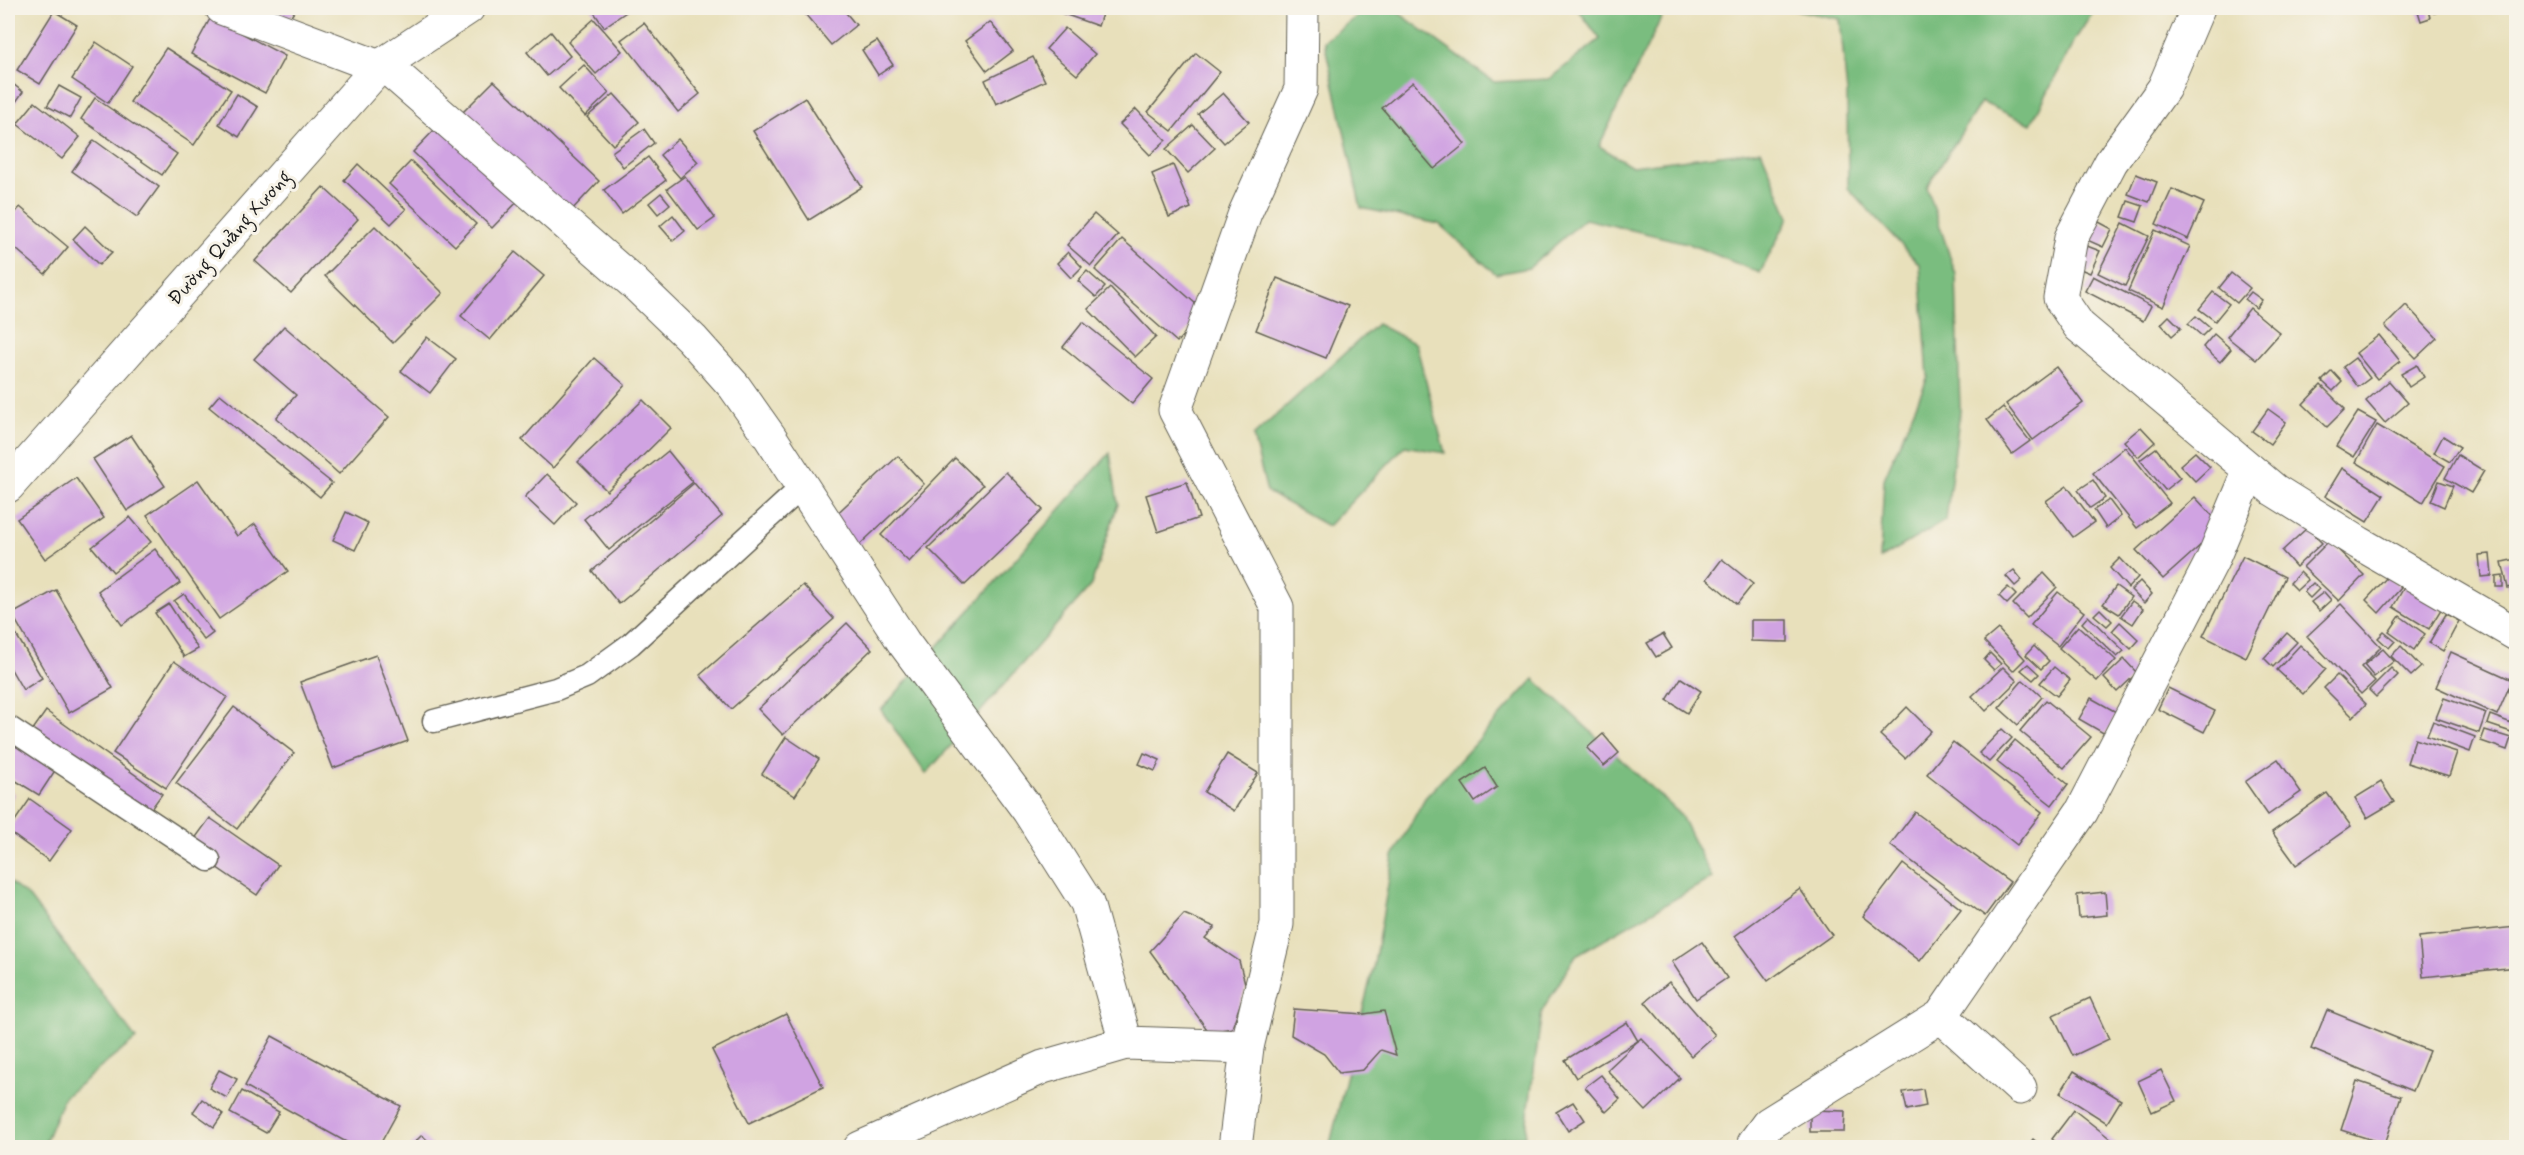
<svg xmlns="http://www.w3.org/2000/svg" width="2524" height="1155" viewBox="0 0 2524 1155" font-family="Mynerve,sans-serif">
<rect width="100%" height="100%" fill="#f7f3e8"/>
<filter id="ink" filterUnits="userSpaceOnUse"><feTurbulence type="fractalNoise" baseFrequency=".0167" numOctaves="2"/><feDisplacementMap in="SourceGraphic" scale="12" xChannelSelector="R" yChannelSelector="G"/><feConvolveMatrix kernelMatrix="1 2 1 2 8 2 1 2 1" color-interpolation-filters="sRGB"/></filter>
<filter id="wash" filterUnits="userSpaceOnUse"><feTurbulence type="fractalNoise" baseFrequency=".008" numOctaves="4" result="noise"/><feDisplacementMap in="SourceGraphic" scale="24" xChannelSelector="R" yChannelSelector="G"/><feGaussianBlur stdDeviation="1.35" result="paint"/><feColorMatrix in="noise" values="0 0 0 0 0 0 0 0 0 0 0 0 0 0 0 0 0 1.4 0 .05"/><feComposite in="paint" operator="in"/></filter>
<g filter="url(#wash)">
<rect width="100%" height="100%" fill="#e8e0bb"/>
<g fill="#7abd7f" stroke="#4b6c4e" stroke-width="1.5">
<path d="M1368,8h24l102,74 55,-3 51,-40 -23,-31h89l-67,138 33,20 129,-16 28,67 -29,56 -73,-30 -102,-24 -56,49 -33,6 -57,-50 -78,-16 -37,-167z"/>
<path d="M1787,8h309l-20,30 -45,86 -50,-22 -54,85 29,88 4,135 -14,110 -66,39 4,-80 44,-102 -8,-112 -72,-77 -1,-95 -7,-74z"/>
<path d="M1377,324l39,20 29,109 -40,-7 -77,80 -61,-34 -14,-56z"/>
<path d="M1110,453l8,51 -27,81 -165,189 -45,-64z"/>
<path d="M1534,679l146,135 32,64 -136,77 -34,56 -17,125 -81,9 -2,2 -113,1 45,-184 19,-108 32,-58z"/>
<path d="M8,881l21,16 107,142 -72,58 -21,50h-35z"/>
</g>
<g id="blocks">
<g fill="#d0a3e2">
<path d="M271,8h26l-8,11z"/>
<path d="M591,8h41l-28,19z"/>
<path d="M800,8h42l14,17 -25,20z"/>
<path d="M1063,8h41l-6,18 -37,-13z"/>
<path d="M1988,8h16v1l-16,2z"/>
<path d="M2417,8h11l2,10 -9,3z"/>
<path d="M2433,8h20l-19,5z"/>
<path d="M54,11l23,14 -37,59 -23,-14z"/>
<path d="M211,17l74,39 -20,37 -74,-39z"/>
<path d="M594,19l28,32 -26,23 -28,-32z"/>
<path d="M990,22l23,29 -26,20 -22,-30z"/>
<path d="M644,23l56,71 -22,18 -57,-72z"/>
<path d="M1065,28l30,26 -18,21 -31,-26z"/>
<path d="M551,32l19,24 -23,20 -20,-24z"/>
<path d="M877,41l16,24 -15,10 -16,-25z"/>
<path d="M96,42l36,24 -24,37 -36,-24z"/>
<path d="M166,48l65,42 -37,55 -64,-43z"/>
<path d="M1196,53l24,19 -48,59 -24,-19z"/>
<path d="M1033,57l12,24 -49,23 -11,-24z"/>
<path d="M584,65l25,28 -24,23 -26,-28z"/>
<path d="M8,80l15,12 -15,21z"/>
<path d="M494,81l105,100 -30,32 -106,-101z"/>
<path d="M1413,82l52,62 -31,25 -52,-61z"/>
<path d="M59,86l22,12 -11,20 -23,-12z"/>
<path d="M1223,93l26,29 -25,21 -26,-29z"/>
<path d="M237,94l21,13 -19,30 -20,-13z"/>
<path d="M614,94l25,28 -26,23 -26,-28z"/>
<path d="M95,98l82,56 -15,21 -81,-56z"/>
<path d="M805,98l57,89 -53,33 -56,-89z"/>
<path d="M35,102l45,35 -18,22 -45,-35z"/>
<path d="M1136,109l30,31 -16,15 -30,-31z"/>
<path d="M441,123l80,75 -29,30 -79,-76z"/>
<path d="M1193,125l22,23 -27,25 -22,-24z"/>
<path d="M644,129l10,14 -31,24 -11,-15z"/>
<path d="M678,139l20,23 -18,16 -20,-23z"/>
<path d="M94,140l65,47 -22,30 -65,-46z"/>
<path d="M648,157l18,23 -44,34 -18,-24z"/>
<path d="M411,161l65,63 -21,22 -66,-62z"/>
<path d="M358,164l48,45 -15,15 -47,-44z"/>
<path d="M1173,165l18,43 -22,9 -17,-43z"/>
<path d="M2136,174l21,8 -8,20 -21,-8z"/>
<path d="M685,176l30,42 -17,12 -31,-41z"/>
<path d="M323,187l35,32 -67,74 -36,-32z"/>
<path d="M2172,189l32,14 -16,36 -32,-15z"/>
<path d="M661,193l9,11 -12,10 -9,-11z"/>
<path d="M2128,201l15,5 -6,16 -15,-5z"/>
<path d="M20,207l48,40 -23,27 -37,-32v-20z"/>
<path d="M1094,214l24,21 -27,31 -24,-21z"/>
<path d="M673,215l12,16 -12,10 -13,-15z"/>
<path d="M2097,221l15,8 -9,18 -16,-7z"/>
<path d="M2123,223l26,13 -24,50 -27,-13z"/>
<path d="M85,226l27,26 -13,13 -26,-26z"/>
<path d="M375,226l68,67 -50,50 -68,-67z"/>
<path d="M2155,230l35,16 -27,61 -35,-16z"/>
<path d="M1122,239l82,72 -27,31 -82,-72z"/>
<path d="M2087,246l13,5 -10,22 -12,-5z"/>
<path d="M515,252l29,24 -54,64 -29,-24z"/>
<path d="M1068,252l14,15 -11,11 -14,-15z"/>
<path d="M1087,271l18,16 -9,10 -18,-16z"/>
<path d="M2231,273l19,15 -13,15 -18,-15z"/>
<path d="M2093,276l58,30 -8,15 -58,-30z"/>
<path d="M1277,278l71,28 -22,52 -70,-28z"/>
<path d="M1110,288l46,49 -21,20 -47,-48z"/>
<path d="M2213,292l16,12 -14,17 -16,-12z"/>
<path d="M2251,292l11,8 -6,8 -11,-9z"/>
<path d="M2406,305l31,33 -21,20 -31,-32z"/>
<path d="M2250,308l30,25 -24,27 -29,-23z"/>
<path d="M2169,316l12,12 -9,8 -11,-12z"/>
<path d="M2196,316l14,12 -8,8 -14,-12z"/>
<path d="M1083,322l70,57 -21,25 -69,-57z"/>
<path d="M284,326l105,91 -50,57 -63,-56 20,-23 -42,-36z"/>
<path d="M2214,334l17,15 -11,13 -17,-15z"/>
<path d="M2379,335l21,26 -23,18 -21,-26z"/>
<path d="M427,337l29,22 -26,34 -29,-22z"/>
<path d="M594,358l31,27 -72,83 -31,-28z"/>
<path d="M2355,358l15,20 -12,9 -15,-20z"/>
<path d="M2417,365l7,12 -15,10 -8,-13z"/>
<path d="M2056,367l27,36 -50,37 -27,-36z"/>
<path d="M2332,371l10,11 -9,9 -11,-10z"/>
<path d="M2389,381l19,22 -23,20 -19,-22z"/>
<path d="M2321,385l24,24 -18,18 -24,-23z"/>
<path d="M220,394l112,89 -12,14 -111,-90z"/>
<path d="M643,400l28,28 -64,63 -29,-29z"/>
<path d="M2003,407l27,34 -18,13 -25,-34z"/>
<path d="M2268,409l18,13 -16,22 -18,-13z"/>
<path d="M2358,412l18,10 -22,35 -18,-11z"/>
<path d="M2377,425l68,41 -22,37 -67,-41z"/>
<path d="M2141,427l14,15 -17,15 -14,-16z"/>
<path d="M131,435l34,51 -38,25 -34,-52z"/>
<path d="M2443,436l17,11 -10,15 -16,-9z"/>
<path d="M2125,447l45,56 -33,25 -44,-55z"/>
<path d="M2156,448l24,30 -15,12 -25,-30z"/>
<path d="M668,451l25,31 -84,68 -25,-31z"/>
<path d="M2195,452l15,15 -15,14 -15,-16z"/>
<path d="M2458,455l26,16 -13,22 -26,-15z"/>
<path d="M898,456l26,28 -70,66 -26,-28z"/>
<path d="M955,458l28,27 -74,77 -28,-27z"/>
<path d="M2342,468l42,27 -17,27 -42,-26z"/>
<path d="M1006,472l37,38 -78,75 -37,-37z"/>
<path d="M2512,473h4v17l-3,1z"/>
<path d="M547,474l29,28 -21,23 -30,-28z"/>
<path d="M76,478l28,40 -59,41 -28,-40z"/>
<path d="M198,480l39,56 18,-12 33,47 -69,48 -72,-104z"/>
<path d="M2093,480l12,18 -15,10 -12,-18z"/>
<path d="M2439,481l14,5 -9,21 -13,-6z"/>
<path d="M1187,482l12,36 -41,14 -12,-37z"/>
<path d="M694,483l28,33 -103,88 -27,-33z"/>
<path d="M2067,486l27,36 -21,15 -27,-36z"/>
<path d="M2195,497l27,29 -59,53 -27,-29z"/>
<path d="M2109,500l12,16 -15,12 -12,-18z"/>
<path d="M346,512l22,11 -13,27 -22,-10z"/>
<path d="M130,517l21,25 -38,30 -21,-25z"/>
<path d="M2307,528l15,15 -26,24 -14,-16z"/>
<path d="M2329,541l35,34 -25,26 -36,-34z"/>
<path d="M155,549l25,34 -58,42 -24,-34z"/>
<path d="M2490,554l2,22 -11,1 -2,-22z"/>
<path d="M2243,556l42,21 -39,80 -43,-21z"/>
<path d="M2120,558l18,19 -10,11 -18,-20z"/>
<path d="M1722,559l31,25 -16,20 -30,-25z"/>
<path d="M2516,559v27l-8,2 -6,-26z"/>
<path d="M2014,570l8,10 -7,6 -9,-10z"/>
<path d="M2300,572l8,8 -11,10 -7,-7z"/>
<path d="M2044,573l13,14 -30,31 -14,-14z"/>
<path d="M2388,576l13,12 -22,25 -13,-13z"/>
<path d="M2503,576v11h-7v-10z"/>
<path d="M2140,581l12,13 -8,9 -13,-13z"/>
<path d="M2313,583l6,6 -9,9 -6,-6z"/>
<path d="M2406,584l37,22 -14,23 -36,-22z"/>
<path d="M803,585l31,34 -103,90 -31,-34z"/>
<path d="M2116,586l15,11 -12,17 -16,-10z"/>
<path d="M2008,587l8,8 -9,9 -8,-8z"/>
<path d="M56,590l57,98 -44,25 -57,-99z"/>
<path d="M2058,592l26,20 -26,34 -27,-21z"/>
<path d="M2324,592l7,8 -12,11 -8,-9z"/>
<path d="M184,594l29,39 -9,7 -30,-39z"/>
<path d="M2132,601l11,8 -10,15 -12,-8z"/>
<path d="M169,604l29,45 -14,8 -29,-44z"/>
<path d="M2341,604l40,43 -20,20 14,14 -14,13 -54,-58z"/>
<path d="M2100,609l12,12 -5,5 -13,-11z"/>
<path d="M2446,614l13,7 -16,30 -14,-8z"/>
<path d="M2088,616l36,35 -7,6 -35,-34z"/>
<path d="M2400,616l25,18 -11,16 -25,-18z"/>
<path d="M1751,620h37v22l-37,-1z"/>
<path d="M8,621l34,57 -19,12 -15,-26z"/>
<path d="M2120,622l19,18 -8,9 -19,-18z"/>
<path d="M847,623l25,26 -89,86 -25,-26z"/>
<path d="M2078,626l38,34 -19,21 -38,-33z"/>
<path d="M1998,629l27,30 -12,12 -29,-30z"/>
<path d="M2384,632l11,9 -6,7 -11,-10z"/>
<path d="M2287,633l10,9 -24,25 -9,-9z"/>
<path d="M1663,634l9,14 -16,9 -9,-14z"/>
<path d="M2300,645l26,24 -23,25 -26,-24z"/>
<path d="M2034,646l15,15 -8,8 -15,-14z"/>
<path d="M2401,646l20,21 -10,9 -20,-20z"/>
<path d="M2383,649l11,12 -20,16 -10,-12z"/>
<path d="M2451,652l61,28 -15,35 -61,-28z"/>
<path d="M1990,653l11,11 -7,6 -10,-10z"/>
<path d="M376,655l32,86 -75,27 -33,-86z"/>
<path d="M2124,659l13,14 -20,19 -13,-14z"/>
<path d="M174,661l53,36 -61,91 -53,-35z"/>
<path d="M2028,664l11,10 -6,6 -12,-10z"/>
<path d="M2003,667l14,14 -31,30 -14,-15z"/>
<path d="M2054,667l16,13 -13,16 -17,-13z"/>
<path d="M2391,668l7,7 -22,22 -7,-7z"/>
<path d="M2337,675l29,29 -13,13 -29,-29z"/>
<path d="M1681,678l20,13 -14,22 -20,-13z"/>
<path d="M2023,680l19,17 -24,28 -19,-17z"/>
<path d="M2168,688l47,23 -11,21 -46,-23z"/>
<path d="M2091,698l27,15 -13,21 -26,-15z"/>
<path d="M2444,698l42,15 -7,20 -43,-15z"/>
<path d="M2046,700l45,37 -27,31 -44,-37z"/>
<path d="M234,707l60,46 -57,76 -61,-46z"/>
<path d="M1907,707l24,24 -26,27 -25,-23z"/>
<path d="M46,711l116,83 -19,26 -116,-82z"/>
<path d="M2490,715l24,9 -3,8 -24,-8z"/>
<path d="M2433,721l42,16 -5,15 -43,-16z"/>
<path d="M2002,729l10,9 -23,24 -10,-9z"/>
<path d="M2485,730l26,8 -4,12 -26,-9z"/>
<path d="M1603,734l16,19 -15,13 -17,-18z"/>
<path d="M786,737l33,22 -24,37 -33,-22z"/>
<path d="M2415,739l42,13 -8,24 -42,-13z"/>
<path d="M8,740l48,29 -17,26 -31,-19z"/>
<path d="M2015,740l53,44 -16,21 -55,-43z"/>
<path d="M1953,742l89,70 -25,33 -90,-71z"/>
<path d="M1144,753l16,7 -5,11 -16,-7z"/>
<path d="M1227,754l31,19 -24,38 -30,-19z"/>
<path d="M2278,759l23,33 -33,23 -23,-33z"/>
<path d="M1485,768l12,19 -22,15 -13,-19z"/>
<path d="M2381,782l13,20 -27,16 -12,-20z"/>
<path d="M8,790l7,4 -7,13z"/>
<path d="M2327,793l24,33 -55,39 -24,-33z"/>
<path d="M30,799l42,30 -23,32 -41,-30z"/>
<path d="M1915,812l95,70 -25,34 -95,-71z"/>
<path d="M210,818l68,47 -21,30 -69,-47z"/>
<path d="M1903,864l58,45 -41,52 -57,-45z"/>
<path d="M1800,889l32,46 -64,46 -33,-45z"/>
<path d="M2105,892l2,23 -28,3 -2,-23z"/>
<path d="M1184,914l31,13 -10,11 34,23 7,26 -14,41 -23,4 -59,-81z"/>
<path d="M2516,927v40l-93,10 -4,-40z"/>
<path d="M1702,942l25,36 -31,21 -24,-37z"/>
<path d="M1669,982l46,53 -24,21 -46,-54z"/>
<path d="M2090,998l19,41 -36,17 -20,-41z"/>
<path d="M1294,1009l70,5 20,-3 12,44 -15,-5 -18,20 -24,3 -15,-19 -33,-19z"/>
<path d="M2327,1010l102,41 -16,40 -102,-42z"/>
<path d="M786,1014l37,73 -74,36 -37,-73z"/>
<path d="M1627,1022l11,19 -62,37 -11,-18z"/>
<path d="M272,1036l129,70 -23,42h-21l-112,-62z"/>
<path d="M1641,1038l39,40 -34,33 -39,-41z"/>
<path d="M219,1070l18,9 -10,19 -18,-10z"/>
<path d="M2161,1070l15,31 -24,11 -14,-31z"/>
<path d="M2074,1071l47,29 -14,23 -47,-30z"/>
<path d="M1601,1075l19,24 -14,13 -21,-25z"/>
<path d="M2357,1081l44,15 -16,48 -44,-14z"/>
<path d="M1923,1089l3,17 -19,4 -4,-18z"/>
<path d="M242,1091l37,21 -13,21 -36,-20z"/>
<path d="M202,1099l21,15 -9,13 -21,-15z"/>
<path d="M1573,1102l12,18 -17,11 -12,-19z"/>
<path d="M1810,1110l35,1 -1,21h-34z"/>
<path d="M2074,1110l48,38h-59l-11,-9z"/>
<path d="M422,1135l13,13h-26z"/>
<path d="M2033,1139l11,9h-18z"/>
</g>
</g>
</g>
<g filter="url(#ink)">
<use href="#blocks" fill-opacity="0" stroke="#636154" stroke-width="1.5"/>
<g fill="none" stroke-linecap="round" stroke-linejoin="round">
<g stroke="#636154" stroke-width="25">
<g id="service">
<path d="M434,721l122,-32 31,-13 44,-32 171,-157"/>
<path d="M8,727l201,133"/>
</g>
</g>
<g stroke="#636154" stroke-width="35">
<g id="minor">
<path d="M222,8l157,59"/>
<path d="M2198,8l-34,80 -53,74 -40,76 -11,60 19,28 195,164 85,53 157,91"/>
<path d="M383,64l251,219 58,56 42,47 36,51 134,206 124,167 59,93 39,140"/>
<path d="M1941,1016l79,72"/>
<path d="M860,1148l183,-81 83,-24 121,4"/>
<path d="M1235,1148l12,-101 30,-123v-317l-102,-197 70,-197 56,-124 1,-81"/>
<path d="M1757,1148l-3,-5 14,-19 173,-108 141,-205 130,-250 38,-91"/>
</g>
</g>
<g stroke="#636154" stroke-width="35">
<path id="tertiary" d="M8,486l371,-419 89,-59"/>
</g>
<use href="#service" stroke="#fff" stroke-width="22"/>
<use href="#minor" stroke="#fff" stroke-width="33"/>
<use href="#tertiary" stroke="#fff" stroke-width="33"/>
</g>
</g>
<g text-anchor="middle" stroke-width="6" stroke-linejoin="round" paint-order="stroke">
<g font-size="20" fill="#1c1c1c" stroke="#f7f3e8">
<text transform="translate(229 237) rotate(-48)" y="7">Đường Quảng Xương</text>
</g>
</g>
<rect width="2524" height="1155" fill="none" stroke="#f7f3e8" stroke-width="30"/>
</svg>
